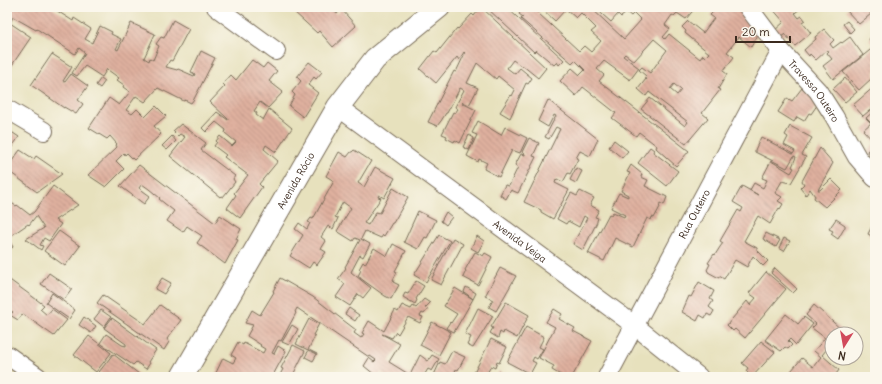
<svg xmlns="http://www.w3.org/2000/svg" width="882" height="384" viewBox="0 0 882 384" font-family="Delius,sans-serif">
<defs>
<pattern id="building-back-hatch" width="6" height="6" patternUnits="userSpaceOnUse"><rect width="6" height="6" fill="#dfb09f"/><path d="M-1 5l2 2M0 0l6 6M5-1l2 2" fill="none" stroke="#b68f81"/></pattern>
</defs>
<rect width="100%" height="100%" fill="#fbf7ec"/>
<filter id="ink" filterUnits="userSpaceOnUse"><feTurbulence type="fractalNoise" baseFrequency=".025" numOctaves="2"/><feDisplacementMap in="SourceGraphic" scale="8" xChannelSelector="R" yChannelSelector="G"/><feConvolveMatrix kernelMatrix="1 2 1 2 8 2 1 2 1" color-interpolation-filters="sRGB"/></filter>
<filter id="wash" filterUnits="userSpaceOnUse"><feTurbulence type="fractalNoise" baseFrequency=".012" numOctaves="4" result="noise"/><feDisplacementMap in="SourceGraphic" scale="16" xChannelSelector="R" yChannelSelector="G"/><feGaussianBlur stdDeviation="0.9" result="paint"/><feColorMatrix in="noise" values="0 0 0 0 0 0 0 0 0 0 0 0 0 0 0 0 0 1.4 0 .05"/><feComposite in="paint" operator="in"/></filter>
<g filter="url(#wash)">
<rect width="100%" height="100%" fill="#e7e1bd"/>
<g id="blocks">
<g fill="url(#building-back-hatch)" fill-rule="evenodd">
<path d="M7,7h44l22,14 1,-3 17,11 -6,10 7,4 8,-17 12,6 -1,2 10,5 -5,10 2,1 13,-27 24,11 -11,24 5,3 1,-3 3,2 6,-14 -3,-2 5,-7 3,1 9,-18 16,9 -17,32 -2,-1 -4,7 11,3 1,-1 16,7 1,-2 -4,-2 10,-21 14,7 -21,41 -3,4 -6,-3 -1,1 -26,-13 -13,14 -9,-6 -10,14 6,4 5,-5 8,8 11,-11 10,10 -12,10 7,8 -27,26 -7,-7 -2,2 -1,-2 -8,8 8,8 -18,18 -18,-12 29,-28 -1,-2 1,-1 -7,-8 -3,3 -18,-11 20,-30 10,7 11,-13 -7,-5 1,-2 -7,-5 2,-2 -11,-8 -1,-1 -5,8 -17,-11 -8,10 -5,-3 13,-20 -6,-5 -4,6 -38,-25 -1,1 -23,-13 -3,6 21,14 -21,31 -3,-2v-27l1,-3 -1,-1z"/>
<path d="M280,7h16l-4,5 -6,-4 -2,2z"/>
<path d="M297,7h32l8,7 3,-3 -4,-4h9l-3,3 14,16 -23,21 -14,-16 -2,2 -24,-22z"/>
<path d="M481,7l65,61 -8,10 -16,-13 -1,1 -8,-6 -6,8 8,6 5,-6 12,10 -4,6 -2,-1 -16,35 -10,-6 11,-17 1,1 3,-6 -17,-14 -2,3 -19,-16 -10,20 11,5 -9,17 -6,-3 -1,1 14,7 -16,33 -5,-3 -1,2 -8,-4 1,-2 -5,-2 11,-22 2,1 3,-4 -3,-2 9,-17 -4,-2 -13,25h-1l-5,8 -4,5 -9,-4 26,-51 2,1 9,-19 -1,-1 -5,8 -2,-3 -21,26 -16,-14 14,-18 3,2 20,-25 1,1 14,-15 2,2z"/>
<path d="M486,7h20l58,53 -5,5 -2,-3 -3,3 -18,-15 -2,2z"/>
<path d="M519,7h71l34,32 17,-19 -7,-7 -3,3 -11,-9h23l5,5 5,-5h43l-10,12 -9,-6 -3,3 -2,-1 -7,10 5,4 -7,8 2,2 4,-5 31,25 3,-4 2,2 4,-4 -24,-20 1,-2 -4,-4 6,-6 15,12 11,-15 -4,-3 8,-8h23l18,26 -8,14 -12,-10 -12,15 7,5 -11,14 4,3 -9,15 2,1 -18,23 6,5 -22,26 -45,-35 9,-11 35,28 3,-4 -39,-30 -3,4 -8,-7 8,-10 -2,-1 2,-2 -7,-6 3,-3 8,6 17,-23 -13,-11 -20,22 -9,-7 -2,2 16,12 -9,12 -26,-19 -7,8 7,6 -5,6 90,70 -13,15 -20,-18 1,-2 -18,-14 -3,4 -24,-18 4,-5 -33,-26 -7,9 -16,-15 12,-13 8,7 5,-5 -10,-10 -3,3 -51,-44 2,-2 -4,-3 3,-4zM542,9l13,12 11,-12 10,9 5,-5 15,15 -5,4 10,9 -10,11 -7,-6 -5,5 -41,-38zM674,84l7,6 -4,5 -7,-6z"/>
<path d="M594,7h23l8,7 -4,3 -3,-3 -7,8z"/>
<path d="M771,7h31l-7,6 4,5 3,-2 3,4 -3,2 9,11 -16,13 -10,-12 -5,4 -6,-7 10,-9z"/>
<path d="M849,7h16l6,7 -12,10 -13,-14z"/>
<path d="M847,21l7,8 -4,4 -7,-9z"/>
<path d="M824,29l10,11 -4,4 3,4 8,-6 1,1 8,-6 13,18 -30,24 -10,-13 9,-7 -5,-6 2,-2 -2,-1 -11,10 -6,-6 -1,2 -5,-6 12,-11 -1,-2z"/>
<path d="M875,34v11l-1,1 -5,-7z"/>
<path d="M875,46v35l-3,-3 -13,12 -16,-18z"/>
<path d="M52,54l20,13 -9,14 2,1 6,-8 17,12 -10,14 5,4 -7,10 -12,-7v1l-33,-23z"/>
<path d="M252,60l11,8 4,-5 10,8 -8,10 14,11 -15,16 -8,-6 -6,9 3,2 -1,2 7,5 6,-11 23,19 -16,24 -10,-7 -2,4 14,12 -19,23 3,3 -22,31 -13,-10 9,-13 -2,-2 14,-18 -24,-18 2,-2 -12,-9 3,-4 -1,-1 4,-5 12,10 4,-4 -11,-9 1,-3 -10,-8 -10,10 -4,-4 15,-16 11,8v-1l-18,-17 15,-16 -2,-2 8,-9 5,5z"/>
<path d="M309,62l13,10 -6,7 -2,-2 -6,8 10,8 -15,24 -14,-11 6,-11 -3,-3 9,-11 -4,-4z"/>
<path d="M101,78l4,3 -5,7 -4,-3z"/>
<path d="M845,78l12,14 -12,10 -12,-13z"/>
<path d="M875,86v20l-12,10 -10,-11z"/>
<path d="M802,88l18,13 -9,13 -2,-1 -5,8 -7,-4 -3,5 -16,-10 9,-14 5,3z"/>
<path d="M548,100l50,39 -8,17 -10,-5 -4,7 2,1 -8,15 -2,-1 -5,9 -6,-3 -1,1 -1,3 14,7 -16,29 -12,-7v-2l-17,-8 36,-73 -4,-2 -7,12 -4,-2 11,-21 -2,-1 -6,12 -10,-6z"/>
<path d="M875,110v31l-1,1 -11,-12 8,-7 -5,-5z"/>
<path d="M478,121l23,14 4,-8 22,11 -7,15 -8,-3 -13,27 -15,-8 3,-6 -8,-4 -1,3 -11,-6 10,-21 -5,-2z"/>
<path d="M181,124l25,19 -5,7 34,26 -2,3 2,3 -12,15 -2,-1 -1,1 -50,-41 15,-19 -5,-3 -2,2 -5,-5z"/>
<path d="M790,126l22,12 -10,17 4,2 -15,26 -9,-2 -7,12 7,4 -4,4 5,3 -3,5 -1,-1 -9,16 -12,-8 -14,25 13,7v2l11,11 -5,5 -10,-10 -6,11 -12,-7 -11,19 -5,-3v2l-11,-6v-1l-1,-1 3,-6 -2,-1 6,-9 1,1 5,-8 3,-4 -3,-2 18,-31 3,2 2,-4 -10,-6 9,-16 16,9 -8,-5 4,-7 9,5 4,-8 -5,-2 9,-17 20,12 3,-5 -2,-1 4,-10 -2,-1 -7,12 -32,-16v-2l6,-13 32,17 2,-3 -11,-6 4,-8 -3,-2z"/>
<path d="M7,129l12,8 -12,17z"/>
<path d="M469,135l5,3 -5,12 -6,-3z"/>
<path d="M172,136l4,5 -9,9 -5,-4z"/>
<path d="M529,138l10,5 -6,13 3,1 -18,36 -7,-3 -5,9 -6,-4 5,-10 4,1 9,-19 -3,-2 6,-11 4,1v-1l-3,-2z"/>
<path d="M614,140l14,11 -6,7 -13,-11z"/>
<path d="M875,143v12l-3,2 -5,-6z"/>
<path d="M650,147l4,3 -1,2 25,19 -11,15 -29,-23z"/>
<path d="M820,148l13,15 -15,27h2l11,-11 11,11 -17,17 -11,-9 1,-2 -5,-7 -4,6 -6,-7 4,-4 -2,-3z"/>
<path d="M20,150l14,9 2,-3 26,18 -25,18 -30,-22v-2z"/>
<path d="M354,150l17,11 -13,22 6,4 11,-20 20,11 -11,20 -5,-3 -1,2 3,1 -17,25 4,2 8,-13 4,1 13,-25 15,9 -12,21 -3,5h-1l-8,13 -1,-1 -2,3 -16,-7 -4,8 9,5 -7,13 -3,-2 -9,17 20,16 -8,10 -5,-4 -8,12 -14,-9 9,-13 -7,-5 8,-11 -1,-1 15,-27 -5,-2 -2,3 -16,-10 14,-23 -8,-6 -8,15 3,1 -5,11 -5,-3 -7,11 5,4 -5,8 5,3 -9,13 -4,-3 -4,6 -19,-12 13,-21 -8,-6 4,-6 8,6 3,-6 -2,-1 3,-4 2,1 21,-38 -8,-5 13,-24 8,5 4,-5h1z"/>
<path d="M139,165l76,58 5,-8 21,14 -5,10 2,1 -13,24 -28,-21 5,-7 -15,-10 -4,6 -16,-11 7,-10 -15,-12 1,-1 -11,-9 -7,-5 -3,4 11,8 -6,8 -24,-18z"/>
<path d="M631,165l11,9 -1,3 7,3 -3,6 22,11 -3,8 -4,-2 -1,3 1,1 -6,11 -2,-1 -1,3 -4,-2 -14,29 -18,-9 -11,23 -16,-8 21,-39 2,1 2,-3 11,5 1,-2 -14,-7 8,-15 9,4v-2l-7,-4 9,-18 -3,-1z"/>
<path d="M576,168l6,3 -6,12 -6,-3z"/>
<path d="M53,186l25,19 -23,15 6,4 -12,17 -5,-3 -4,7 3,1 -2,4 -15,-11 18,-11 -8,-12 -7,9 -1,-1 -19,13 -2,-2v-35l9,6 1,-1 13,10 4,-3z"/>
<path d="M580,191l14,7 -4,7 9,5 -4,7 3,1 -1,3v1l-14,28 -10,-6 14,-26 -3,-2 -5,11 -11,-6 -2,3 -9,-5 14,-26 6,3z"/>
<path d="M418,211l18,9 -9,18 -2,-1 -7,12 -14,-7z"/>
<path d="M446,212l6,5 -6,8 -5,-4z"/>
<path d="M836,219l9,6v2l-7,12 -7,-5 2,-3 -4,-2z"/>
<path d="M873,224l2,1v13l-7,-4z"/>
<path d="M59,231l21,15 -15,20 -21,-15z"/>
<path d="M766,233l14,7 -4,7 -13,-8z"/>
<path d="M439,235l11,6 -24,41 -12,-7z"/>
<path d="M477,236l7,5 -6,11 -7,-4z"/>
<path d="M7,237l6,10 -6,5z"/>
<path d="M453,238l10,6 -22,41 -10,-5z"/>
<path d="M784,238l6,3 -6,10 -5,-3z"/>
<path d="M393,244l13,7 -11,20 2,1 -4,8h1l-1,2 6,3 -8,14 -6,-3 -25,-18v-1l-2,-1 3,-6 -2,-1 4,-7 2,2 9,-16 13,8z"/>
<path d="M475,252l8,4 2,-3 7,4 -14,28 -15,-8 3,-6 -1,-1z"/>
<path d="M500,268l16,8 -20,35 -7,-4 4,-7 -8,-4z"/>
<path d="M775,268l22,21 -4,4 -22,-20z"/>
<path d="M766,272l20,17 -41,49 -10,-9 -2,2 -6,-6 20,-24 3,4 6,-7 -7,-5z"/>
<path d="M49,273l23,16 -8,11 -23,-16z"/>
<path d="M7,278l37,27 -4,4 7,6 5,-6 15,11 -13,16 -31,-22 -5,6 -8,-5 3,-3 -6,-4z"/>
<path d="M162,278l9,5 -7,11 -9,-5z"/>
<path d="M280,278l33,19 43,33 -2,3 7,5 3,-4 -2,-1 7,-12 15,10 11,-21 3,2 4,-7 9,4 2,-3 3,2 8,-9 6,4 -5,5 3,1 -4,5 -2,-1 -2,3 3,1 -3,6 -12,-6 -10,17 -2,-2 -4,6 -10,-4 18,10 -11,18 21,13 10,-20 8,6 4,-6 7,4 -7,12 -4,-2 -5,8h-36l-6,-5 -2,5h-6l2,-2 -11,-9 5,-8 5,4 2,-2 -6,-4 -1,1 -72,-49 -2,4 1,1 -15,28 -2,-1 -7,13 2,1 4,-8 8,5 -14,26h-58l9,-19 10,5 3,-5 -5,-3 7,-13 5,3 1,-2 19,10 2,-4 -5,-3 1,-1 -14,-9 6,-11 -8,-2 7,-13 8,5 14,-23 -1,-1z"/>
<path d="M416,281l8,5 -8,13 1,1 -2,4 -12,-7 2,-4 3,1z"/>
<path d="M699,282l15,9 -4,8 3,2 -4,6 5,4 -3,5 -4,-2 -2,4 -5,-3 -3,6 -15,-9 7,-16 2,1z"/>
<path d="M466,287l10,6 -3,6 -9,-7z"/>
<path d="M455,288l18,11 -19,33 -8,-4 4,-6 1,1 6,-9 -13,-8z"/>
<path d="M52,293l23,17 -6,9 -23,-16z"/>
<path d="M103,295l42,29 15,-19 21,15 -14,19 2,3 -5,8 -67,-47z"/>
<path d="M506,302l23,13 -12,23 -13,-7 -1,3 -3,-2 -2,6 -8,-5 3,-5 -2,-1z"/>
<path d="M814,305l29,26 -3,3h-8v9l-10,12 17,15 -5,7h-27l2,-2 -2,-2 -3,4h-18l16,-19 11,9 8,-10 -7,-6 11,-13 -13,-10 4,-4 -10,-9z"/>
<path d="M349,308l10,7 -4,6 -10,-7z"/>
<path d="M478,308l15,8 -20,32 -6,-3 4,-8 -6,-3z"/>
<path d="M554,309l8,5 -3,5 16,9 -2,3 19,10 -20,36h-8l-12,-7 2,-4 -15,-8 16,-31 -9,-5z"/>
<path d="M101,310l10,7 -7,10 -10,-8z"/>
<path d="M786,314l12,10 6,-7 9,7 -17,21 -6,-6 -2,2 4,4 -4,4 -3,-2 -4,4 -16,-11z"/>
<path d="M84,317l12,9 -5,7 -12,-8z"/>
<path d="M112,318l44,32 -8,12 2,1 -4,6 -10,-7 -3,3 -33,-22 6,-9 16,11 4,1v-2l-22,-16z"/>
<path d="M309,319l10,5 -6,11 2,1 -7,14 -12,-6z"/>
<path d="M432,322l19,10 -12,23 -19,-10z"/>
<path d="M292,325l6,4 -9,16 -7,-3z"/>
<path d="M526,327l18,10 -5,10 4,2 -6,10 -3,-2 -2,4 4,2 -6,11 -23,-12z"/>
<path d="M89,336l22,17 -15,19 -22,-17z"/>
<path d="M491,339l16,8 -8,16 -2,-1 -2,6 -4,-2 -6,11h-4l-7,-4z"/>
<path d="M761,341l14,11 -23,25 -6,-6 2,-3 -6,-5z"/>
<path d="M293,345l12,6 -13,26h-13l4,-8 -2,-1z"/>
<path d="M309,350l8,4 -4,7 -8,-4z"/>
<path d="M452,351l13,6 -7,13 -2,-1 -3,8h-20l7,-15 5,2z"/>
<path d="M113,354l26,20 -2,3h-32l-6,-5z"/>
<path d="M499,371l10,6h-13z"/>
</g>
</g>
</g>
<g filter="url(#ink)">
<use href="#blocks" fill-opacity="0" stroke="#776a56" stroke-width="1"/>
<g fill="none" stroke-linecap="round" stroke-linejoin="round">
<g stroke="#776a56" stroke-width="20">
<g id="street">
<path d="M216,7l60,44"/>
<path id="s1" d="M748,7l33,44 37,40 16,25 23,41 18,21"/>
<path id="s2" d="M338,107l296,218 65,52"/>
<path d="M7,109l37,22"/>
<path d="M7,355l31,22"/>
<path id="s3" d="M607,377l174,-326"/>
</g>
</g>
<g stroke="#776a56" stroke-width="24">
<g id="secondary">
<path id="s4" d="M182,377l156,-270 37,-48 64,-52"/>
</g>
</g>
<use href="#street" stroke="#fff" stroke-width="18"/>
<use href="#secondary" stroke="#fff" stroke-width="22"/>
</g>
</g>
<g text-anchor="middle" stroke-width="4" stroke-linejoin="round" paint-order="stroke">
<g font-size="10" fill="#3b2a1e" stroke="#fbf7ec">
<text dy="4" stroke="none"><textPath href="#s1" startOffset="107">Travessa Outeiro</textPath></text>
<text dy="4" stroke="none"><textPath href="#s4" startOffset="227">Avenida Rócio</textPath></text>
<text dy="4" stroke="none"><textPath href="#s3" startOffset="185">Rua Outeiro</textPath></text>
<text dy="4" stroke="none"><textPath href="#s2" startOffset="226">Avenida Veiga</textPath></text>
</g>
</g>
<rect width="882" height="384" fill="none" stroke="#fbf7ec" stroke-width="24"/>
<g transform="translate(844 346) rotate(191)"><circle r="19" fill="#fbf7ec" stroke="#aea59a"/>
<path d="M0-3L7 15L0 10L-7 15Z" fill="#d1495b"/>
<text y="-6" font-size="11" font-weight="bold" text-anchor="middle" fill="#3b2a1e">N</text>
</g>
<path d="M736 36v6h54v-6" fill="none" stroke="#3b2a1e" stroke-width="2"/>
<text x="742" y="36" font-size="12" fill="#3b2a1e" stroke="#fbf7ec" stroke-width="3" paint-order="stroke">20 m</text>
</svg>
